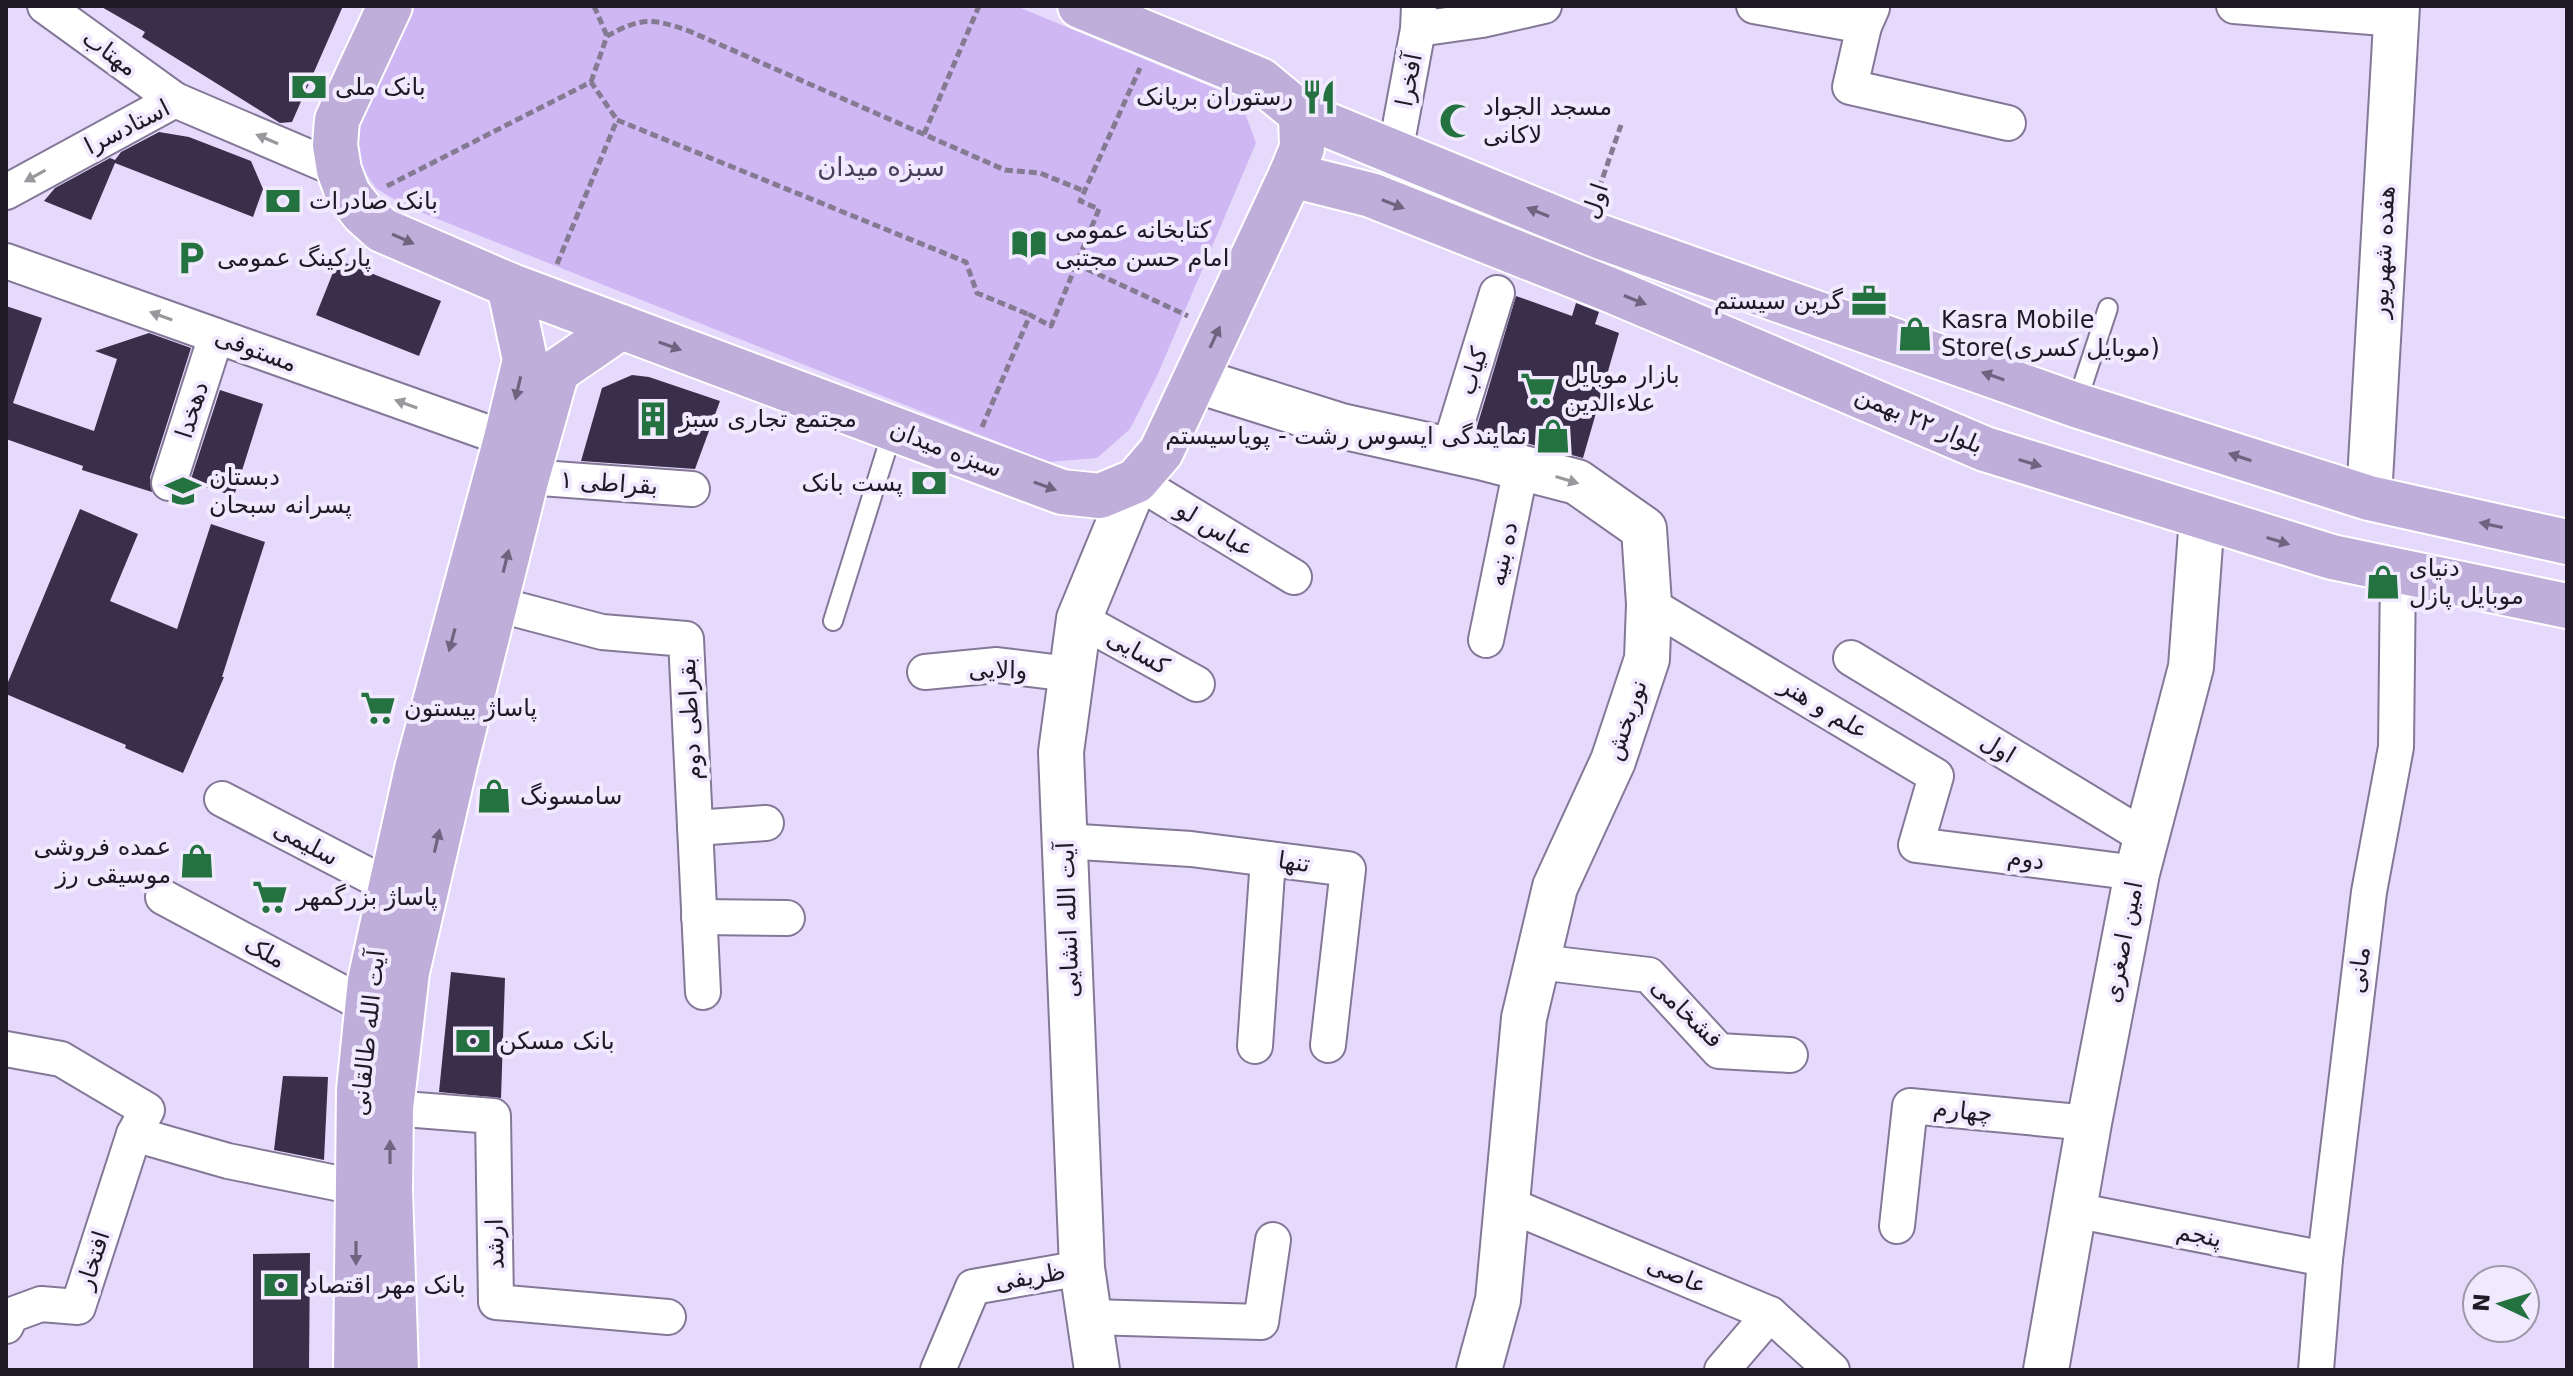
<svg xmlns="http://www.w3.org/2000/svg" width="2573" height="1376" viewBox="0 0 2573 1376" font-family="'DejaVu Sans','Noto Sans Arabic',sans-serif">
<rect width="100%" height="100%" fill="#e6dafc"/>
<path fill="#ceb7f2" d="M404,6h612l200,83 27,18 13,36 -99,233 -27,53 -33,29 -48,4 -644,-256 -29,-18 -16,-23 -6,-39z"/>
<g fill="#3a2f4a">
<path d="M100,6h243l-51,116 -12,1 -138,-86 3,-5z"/>
<path d="M159,132l30,5 62,24 12,28 -10,28 -138,-54 -24,57 -47,-19 11,-13 55,-30 5,2 6,-8z"/>
<path d="M338,260l103,41 -22,55 -103,-41z"/>
<path d="M1516,296l56,20 4,-13 23,9 -4,12 24,9 -36,125 -107,-28z"/>
<path d="M6,306l36,12 -29,85 81,28 23,-72 -22,-8 54,-18 42,15 -41,129 2,15 -70,-22 1,-4 -77,-27z"/>
<path d="M632,375l17,2 71,24 -25,68 -114,-8 21,-73z"/>
<path d="M220,390l43,14 -29,92 -44,-14z"/>
<path d="M80,509l58,25 -28,67 67,28 34,-105 54,18 -43,135h2l-41,96 -58,-25 1,-3 -120,-51v-7z"/>
<path d="M451,972l54,6 -4,120 -62,-6z"/>
<path d="M283,1076l45,1 -4,83 -50,-10z"/>
<path d="M310,1253l-1,117h-56v-116z"/>
</g>
<g fill="none" stroke-linecap="round" stroke-linejoin="round">
<g stroke="#837897" stroke-width="22">
<g id="lane">
<path d="M2076,405l32,-97"/>
<path d="M833,621l60,-192"/>
</g>
</g>
<g stroke="#837897" stroke-width="38">
<g id="street">
<path d="M45,6l130,94"/>
<path d="M1754,6l110,20 8,-18"/>
<path d="M2234,6l162,13"/>
<path d="M1864,26l-14,61 158,36"/>
<path d="M1418,29l64,-9 62,-14"/>
<path d="M1395,153l23,-124 1,-23"/>
<path d="M6,192l169,-92 164,70"/>
<path d="M6,261l500,178"/>
<path d="M1449,449l48,-156"/>
<path d="M527,477l165,12"/>
<path d="M1136,481l158,96"/>
<path d="M169,483l47,-147"/>
<path d="M496,604l106,28 84,7 17,353"/>
<path d="M1649,604l287,172 -20,69 221,28"/>
<path d="M1079,619l118,65"/>
<path d="M1486,640l35,-172"/>
<path d="M1851,658l294,179"/>
<path d="M925,672l72,-7 73,9"/>
<path d="M222,799l169,88"/>
<path d="M695,828l71,-5"/>
<path d="M1064,841l127,8 157,20 -20,176"/>
<path d="M163,897l204,109"/>
<path d="M699,917l88,1"/>
<path d="M1538,962l111,13 70,76 71,4"/>
<path d="M1255,1046l13,-187"/>
<path d="M6,1049l55,10 86,51 -13,24 -56,173 -37,-3 -30,11 -5,11"/>
<path d="M391,1108l102,8 3,186 172,15"/>
<path d="M134,1134l94,27 128,26"/>
<path d="M1507,1204l263,110 62,56"/>
<path d="M2074,1210l251,49"/>
<path d="M1897,1226l13,-120 179,17"/>
<path d="M1091,1317l170,5 12,-82"/>
<path d="M938,1370l35,-83 109,-19"/>
<path d="M1722,1370l48,-56"/>
<path d="M2316,1370l9,-111 44,-367 27,-145 2,-176"/>
</g>
</g>
<g stroke="#837897" stroke-width="48">
<g id="secondary">
<path d="M1195,380l146,46 139,31 97,25 67,47 5,75 -2,55 -34,102 -58,126 -31,131 -26,282 -19,70"/>
<path d="M2369,498l28,-492"/>
<path d="M1097,1370l-15,-102 -21,-516 18,-133 57,-138"/>
<path d="M2046,1370l43,-247 48,-250 54,-206 11,-150"/>
</g>
</g>
<g stroke="#fff" stroke-width="48">
<g id="primary">
<path d="M390,6l-53,114 -2,25 4,25 9,24 15,19 19,17 127,55 553,207 38,4 36,-15 25,-29 130,-277 11,-27 -1,-34 -41,-34 -180,-74"/>
<path d="M1301,114l300,123 475,168 293,93 198,44"/>
<path d="M1291,175l80,20 237,94 377,160 347,108 235,49"/>
<path d="M356,1370l3,-280 11,-109 47,-212 89,-330 19,-79 -16,-75"/>
<path d="M396,1370l-6,-180 1,-82 16,-136 48,-208 72,-287 30,-106 64,-44"/>
</g>
</g>
<g stroke="#847b92" stroke-width="5" stroke-dasharray="8 4" stroke-linecap="butt">
<path d="M594,6l13,30"/>
<path d="M591,82l16,-46c35,-19 45,-18 82,-5l316,139 35,3 44,18"/>
<path d="M924,134l55,-128"/>
<path d="M387,186l204,-104 26,38"/>
<path d="M1595,200l26,-75"/>
<path d="M557,264l60,-144 349,142 11,31 53,22"/>
<path d="M1076,264l112,52"/>
<path d="M982,427l48,-112 21,11 48,-117 -19,-8 60,-133"/>
</g>
<use href="#lane" stroke="#fff" stroke-width="18"/>
<use href="#street" stroke="#fff" stroke-width="34"/>
<use href="#secondary" stroke="#fff" stroke-width="44"/>
<use href="#primary" stroke="#bfaed9" stroke-width="44"/>
</g>
<defs><path id="oneway-solid" d="M-6-.8H1V-3.2L6.5 0L1 3.2V.8H-6Z" transform="scale(2)"/></defs>
<g fill="#9a989d">
<use href="#oneway-solid" transform="translate(267 139) rotate(-157)"/>
<use href="#oneway-solid" transform="translate(35 176) rotate(151)"/>
<use href="#oneway-solid" transform="translate(161 316) rotate(-160)"/>
<use href="#oneway-solid" transform="translate(406 404) rotate(-160)"/>
<use href="#oneway-solid" transform="translate(1567 480) rotate(17)"/>
</g>
<g fill="#6f6480">
<use href="#oneway-solid" transform="translate(1393 204) rotate(21)"/>
<use href="#oneway-solid" transform="translate(1538 212) rotate(-158)"/>
<use href="#oneway-solid" transform="translate(403 239) rotate(24)"/>
<use href="#oneway-solid" transform="translate(1635 300) rotate(22)"/>
<use href="#oneway-solid" transform="translate(1215 337) rotate(-65)"/>
<use href="#oneway-solid" transform="translate(670 346) rotate(20)"/>
<use href="#oneway-solid" transform="translate(1993 376) rotate(-161)"/>
<use href="#oneway-solid" transform="translate(518 388) rotate(103)"/>
<use href="#oneway-solid" transform="translate(2240 457) rotate(-162)"/>
<use href="#oneway-solid" transform="translate(2030 463) rotate(17)"/>
<use href="#oneway-solid" transform="translate(1045 486) rotate(20)"/>
<use href="#oneway-solid" transform="translate(2491 525) rotate(-168)"/>
<use href="#oneway-solid" transform="translate(2278 541) rotate(17)"/>
<use href="#oneway-solid" transform="translate(506 561) rotate(-76)"/>
<use href="#oneway-solid" transform="translate(452 640) rotate(105)"/>
<use href="#oneway-solid" transform="translate(437 841) rotate(-77)"/>
<use href="#oneway-solid" transform="translate(390 1152) rotate(-90)"/>
<use href="#oneway-solid" transform="translate(356 1253) rotate(90)"/>
</g>
<defs>
<g id="bank-bare" transform="scale(2.76)"><path d="M-6-4H6V4H-6ZM0-2.3a2.3 2.3 0 1 0 0 4.6a2.3 2.3 0 1 0 0-4.6Z" fill="#257241" stroke="#f1eaff" stroke-width="2.5" paint-order="stroke"/></g>
<g id="restaurant-bare" transform="scale(2.76)"><path d="M-5-6h1v4h1v-4h1v4h1v-4h1v5L-1.5 .5V6h-2V.5L-5-1ZM5-6V6H3V1.5H1.5Q1.5-4 5-6Z" fill="#257241" stroke="#f1eaff" stroke-width="2.5" paint-order="stroke"/></g>
<g id="mosque-bare" transform="scale(2.76)"><path d="M3.5-4.9A6 6 0 1 0 3.5 4.9A5 5 0 1 1 3.5-4.9Z" fill="#257241" stroke="#f1eaff" stroke-width="2.5" paint-order="stroke"/></g>
<g id="library-bare" transform="scale(2.76)"><path d="M-6-4Q-3-5.5-.7-3.5V5Q-3 3-6 4ZM6-4Q3-5.5 .7-3.5V5Q3 3 6 4Z" fill="#257241" stroke="#f1eaff" stroke-width="2.5" paint-order="stroke"/></g>
<g id="parking-bare" transform="scale(2.76)"><path d="M-3.5-5.5H1a3.5 3.5 0 0 1 0 7H-1V5.5H-3.5ZM-1-3.4V-.6H.8a1.4 1.4 0 0 0 0-2.8Z" fill="#257241" stroke="#f1eaff" stroke-width="2.5" paint-order="stroke"/></g>
<g id="office-bare" transform="scale(2.76)"><path d="M-6-3h4V-5.5h4V-3h4V5H-6ZM-1-4.5V-3h2v-1.5ZM-6 0V1H6V0Z" fill="#257241" stroke="#f1eaff" stroke-width="2.5" paint-order="stroke"/></g>
<g id="shop-bare" transform="scale(2.76)"><path d="M-5-2.5h2.3a2.7 3.5 0 0 1 5.4 0H5L5.5 6h-11ZM-1.5-2.5h3a1.5 2.3 0 0 0-3 0Z" fill="#257241" stroke="#f1eaff" stroke-width="2.5" paint-order="stroke"/></g>
<g id="supermarket-bare" transform="scale(2.76)"><path d="M-6-5.5h2.5l.6 2H6L4.5 2H-2.5L-4.4-4H-6ZM-1.5 3.2a1.3 1.3 0 1 0 .1 0ZM3 3.2a1.3 1.3 0 1 0 .1 0Z" fill="#257241" stroke="#f1eaff" stroke-width="2.5" paint-order="stroke"/></g>
<g id="building-bare" transform="scale(2.76)"><path d="M-4-6H4V6H1V3H-1V6H-4ZM-2.5-4.3h1.7v1.8h-1.7ZM.8-4.3h1.7v1.8H.8ZM-2.5-1h1.7V.8h-1.7ZM.8-1h1.7V.8H.8Z" fill="#257241" stroke="#f1eaff" stroke-width="2.5" paint-order="stroke"/></g>
<g id="school-bare" transform="scale(2.76)"><path d="M0-5L7-2L0 1L-7-2ZM-4 1L0 2.5L4 1V4Q0 6-4 4Z" fill="#257241" stroke="#f1eaff" stroke-width="2.5" paint-order="stroke"/></g>
</defs>
<g fill-rule="evenodd">
<use href="#bank-bare" x="309" y="87"/>
<use href="#restaurant-bare" x="1319" y="97"/>
<use href="#mosque-bare" x="1457" y="121"/>
<use href="#bank-bare" x="283" y="201"/>
<use href="#library-bare" x="1029" y="244"/>
<use href="#parking-bare" x="191" y="258"/>
<use href="#office-bare" x="1869" y="301"/>
<use href="#shop-bare" x="1915" y="334"/>
<use href="#supermarket-bare" x="1538" y="389"/>
<use href="#building-bare" x="653" y="419"/>
<use href="#shop-bare" x="1553" y="436"/>
<use href="#bank-bare" x="929" y="483"/>
<use href="#school-bare" x="183" y="491"/>
<use href="#shop-bare" x="2383" y="582"/>
<use href="#supermarket-bare" x="378" y="708"/>
<use href="#shop-bare" x="494" y="796"/>
<use href="#shop-bare" x="197" y="861"/>
<use href="#supermarket-bare" x="270" y="897"/>
<use href="#bank-bare" x="473" y="1041"/>
<use href="#bank-bare" x="281" y="1285"/>
</g>
<g text-anchor="middle" stroke-width="8" stroke-linejoin="round" paint-order="stroke">
<g font-size="24" fill="#1f1a26" stroke="#f1eaff">
<text transform="translate(110 53) rotate(36)" y="8">مهتاب</text>
<text transform="translate(1409 80) rotate(-79)" y="8">آفخرا</text>
<text transform="translate(127 127) rotate(-27)" y="8">استادسرا</text>
<text transform="translate(1595 201) rotate(-71)" y="8">اول</text>
<text transform="translate(2383 252) rotate(-87)" y="8">هفده شهریور</text>
<text transform="translate(256 350) rotate(20)" y="8">مستوفی</text>
<text transform="translate(1473 371) rotate(-73)" y="8">کیاب</text>
<text transform="translate(192 410) rotate(-72)" y="8">دهخدا</text>
<text transform="translate(1919 420) rotate(23)" y="8">بلوار ۲۲ بهمن</text>
<text transform="translate(946 449) rotate(21)" y="8">سبزه میدان</text>
<text transform="translate(609 483) rotate(4)" y="8">بقراطی ۱</text>
<text transform="translate(1215 529) rotate(31)" y="8">عباس لو</text>
<text transform="translate(1503 554) rotate(-78)" y="8">ده بنیه</text>
<text transform="translate(1138 652) rotate(29)" y="8">کسایی</text>
<text transform="translate(998 670) rotate(1)" y="8">والایی</text>
<text transform="translate(1824 708) rotate(31)" y="8">علم و هنر</text>
<text transform="translate(690 719) rotate(-93)" y="8">بقراطی دوم</text>
<text transform="translate(1626 720) rotate(-71)" y="8">نوربخش</text>
<text transform="translate(1998 748) rotate(31)" y="8">اول</text>
<text transform="translate(306 843) rotate(28)" y="8">سلیمی</text>
<text transform="translate(2026 859) rotate(7)" y="8">دوم</text>
<text transform="translate(1294 862) rotate(8)" y="8">تنها</text>
<text transform="translate(1068 920) rotate(-92)" y="8">آیت الله انشایی</text>
<text transform="translate(2123 942) rotate(-79)" y="8">امین اصغری</text>
<text transform="translate(265 952) rotate(28)" y="8">ملک</text>
<text transform="translate(2359 970) rotate(-83)" y="8">مانی</text>
<text transform="translate(1687 1013) rotate(44)" y="8">فشخامی</text>
<text transform="translate(368 1033) rotate(-84)" y="8">آیت الله طالقانی</text>
<text transform="translate(1963 1111) rotate(6)" y="8">چهارم</text>
<text transform="translate(2199 1235) rotate(11)" y="8">پنجم</text>
<text transform="translate(495 1244) rotate(-91)" y="8">ارشد</text>
<text transform="translate(93 1260) rotate(-72)" y="8">افتخار</text>
<text transform="translate(1677 1275) rotate(23)" y="8">عاصی</text>
<text transform="translate(1030 1277) rotate(-10)" y="8">ظریفی</text>
</g>
<g font-size="24" fill="#1f1a26" stroke="#f1eaff" text-anchor="start">
<text x="335" y="95">بانک ملی</text>
<text x="1293" y="105" text-anchor="end">رستوران بریانک</text>
<text x="1483" y="115">مسجد الجواد<tspan x="1483" dy="28">لاکانی</tspan></text>
<text x="309" y="209">بانک صادرات</text>
<text x="1055" y="238">کتابخانه عمومی<tspan x="1055" dy="28">امام حسن مجتبی</tspan></text>
<text x="217" y="266">پارکینگ عمومی</text>
<text x="1843" y="309" text-anchor="end">گرین سیستم</text>
<text x="1941" y="328">Kasra Mobile<tspan x="1941" dy="28">Store(موبایل کسری)</tspan></text>
<text x="1564" y="383">بازار موبایل<tspan x="1564" dy="28">علاءالدین</tspan></text>
<text x="679" y="427">مجتمع تجاری سبز</text>
<text x="1527" y="444" text-anchor="end">نمایندگی ایسوس رشت - پویاسیستم</text>
<text x="209" y="485">دبستان<tspan x="209" dy="28">پسرانه سبحان</tspan></text>
<text x="903" y="491" text-anchor="end">پست بانک</text>
<text x="2409" y="576">دنیای<tspan x="2409" dy="28">موبایل پازل</tspan></text>
<text x="404" y="716">پاساژ بیستون</text>
<text x="520" y="804">سامسونگ</text>
<text x="171" y="855" text-anchor="end">عمده فروشی<tspan x="171" dy="28">موسیقی رز</tspan></text>
<text x="296" y="905">پاساژ بزرگمهر</text>
<text x="499" y="1049">بانک مسکن</text>
<text x="307" y="1293">بانک مهر اقتصاد</text>
</g>
<g font-size="26" fill="#493e5a" stroke="#f1eaff">
<text x="881" y="176">سبزه میدان</text>
</g>
</g>
<rect width="2573" height="1376" fill="none" stroke="#1f1a26" stroke-width="16"/>
<g transform="translate(2501 1304) rotate(274)"><circle r="38" fill="#f1eaff" stroke="#9d97a8" stroke-width="2"/>
<path d="M0-6L14 30L0 20L-14 30Z" fill="#257241"/>
<text y="-12" font-size="22" font-weight="bold" text-anchor="middle" fill="#1f1a26">N</text>
</g>
</svg>
